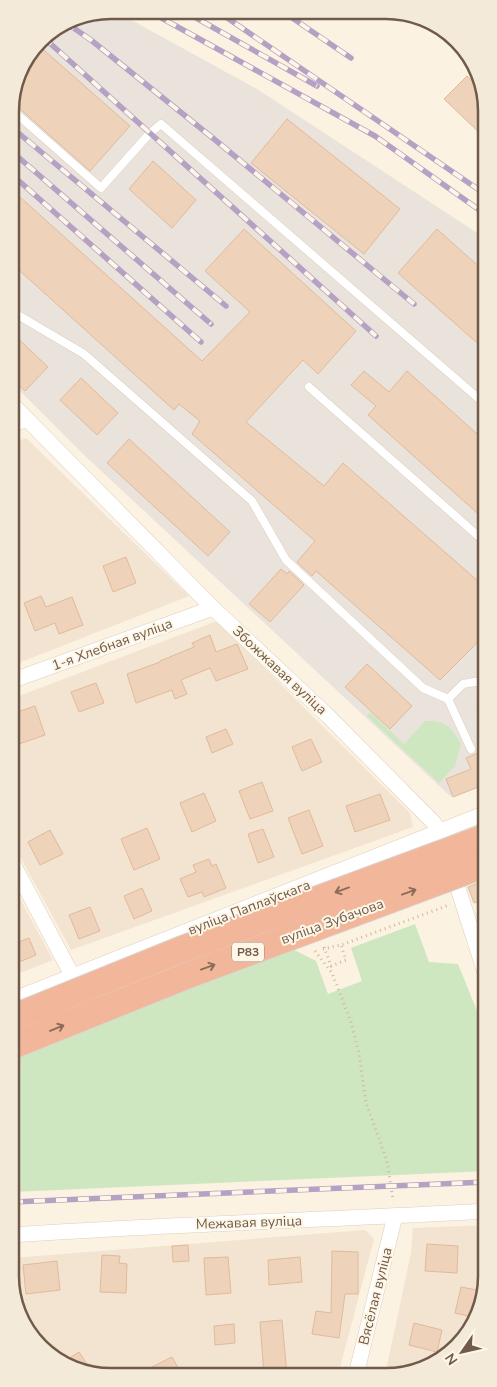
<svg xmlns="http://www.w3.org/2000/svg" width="497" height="1387" viewBox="0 0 497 1387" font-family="'Nunito Sans',sans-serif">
<rect width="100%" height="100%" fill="#fbf2e1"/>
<g fill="#f2e4d0">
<path d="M26,438l163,158 -178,70v-222z"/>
<path d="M217,621l193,192 3,14 -342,123 -60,-110v-141z"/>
<path d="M11,882l42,78 -41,16z"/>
<path d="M487,1225v58l-25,59 -56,33h-21l26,-122 2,-25z"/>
<path d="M365,1230l9,9 -36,136h-247l-52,-28 -27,-51v-38z"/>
</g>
<path fill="#eae3dc" d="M113,10l144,79 228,149 1,546 -33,13 -3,-1 -367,-342 -72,-72 -1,-278 10,-38 24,-31 28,-17z"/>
<g fill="#cee7c1">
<path d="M486,690v45l-2,1c-6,-17 -11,-26 -5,-44z"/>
<path d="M370,712l34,32 21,-23c20,-1 26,5 36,23l-6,22 -16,17 -72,-67z"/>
<path d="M415,924l14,38 29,2 28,69 1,138 -475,21v-167l241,-96 63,32 12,33 34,-13 -11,-33z"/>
</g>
<g fill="#efd2ba" stroke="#e0ba9b">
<path d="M37,44l93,82 -40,45 -79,-70 9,-35z"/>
<path d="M467,76l18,16v46l-41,-39z"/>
<path d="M287,119l113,90 -36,45 -113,-91z"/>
<path d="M153,161l43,39 -24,28 -43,-39z"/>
<path d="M10,188l192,173 48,-49 -45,-41 39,-42 112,102 -38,43 -15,-14 -57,62 78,64 19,-23 143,125v46l-46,46 -124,-109 -4,5 -15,-14 18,-21 -123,-107 8,-13 -21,-17 -5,6 -164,-148z"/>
<path d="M437,229l48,43v78l-87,-77z"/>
<path d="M11,332l37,35 -23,24 -14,-13z"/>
<path d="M364,371l25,21 18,-21 79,71v79l-118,-106 8,-9 -25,-21z"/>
<path d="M81,378l37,35 -21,22 -37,-35z"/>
<path d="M129,439l101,93 -22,24 -101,-93z"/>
<path d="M126,557l10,26 -23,9 -10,-26z"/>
<path d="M281,569l6,5 2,-3 15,14 -34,37 -21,-18z"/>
<path d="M41,596l5,11 26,-10 11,28 -24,9 -4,-11 -20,8 -11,-28z"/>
<path d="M210,635l6,17 21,-8 11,25 -32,12 -6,-13 -29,12 6,14 -12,5 -3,-9 -36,13 -9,-29 33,-12v-1l34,-14 -2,-4z"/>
<path d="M367,664l45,42 -22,23 -45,-42z"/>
<path d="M96,683l8,20 -25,9 -8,-20z"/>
<path d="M35,706l10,29 -26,9 -8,-21v-9z"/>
<path d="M226,729l7,15 -21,9 -6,-16z"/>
<path d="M311,739l11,23 -20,9 -10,-24z"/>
<path d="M486,750v34l-33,13 -7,-18 25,-10 -5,-11z"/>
<path d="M262,782l11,29 -23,8 -11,-28z"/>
<path d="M204,793l12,28 -24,11 -12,-29z"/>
<path d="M380,794l10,26 -35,12 -9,-26z"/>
<path d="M309,810l14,36 -21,8 -14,-36z"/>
<path d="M147,828l13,31 -26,11 -13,-31z"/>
<path d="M263,829l11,28 -16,6 -10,-29z"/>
<path d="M50,830l13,24 -23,11 -12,-23z"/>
<path d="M209,859l3,7 4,-2 10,24 -22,9 -2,-5 -14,5 -8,-18 16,-7 -3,-7z"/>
<path d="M486,880v19l-12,4 -6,-16z"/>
<path d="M142,888l10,23 -18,8 -10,-23z"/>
<path d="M90,907l10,24 -21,8 -10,-24z"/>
<path d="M29,938l7,17 -24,10 -1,-20z"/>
<path d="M427,1244l31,2 -1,27 -32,-2z"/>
<path d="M188,1245l1,16 -16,1 -1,-16z"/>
<path d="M332,1251l26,1v42h-13l-6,44 -27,-4 4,-23 15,2z"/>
<path d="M102,1255l18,1 -1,7 8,1 -1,29 -26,-1z"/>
<path d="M228,1257l3,36 -25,2 -2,-37z"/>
<path d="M300,1257l2,25 -33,3 -1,-25z"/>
<path d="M57,1261l3,29 -34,4 -3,-29z"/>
<path d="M461,1287l16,3 -5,27 -17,-4z"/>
<path d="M282,1320l5,55h-23l-4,-53z"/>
<path d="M414,1323l28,7 -5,22 -28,-7z"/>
<path d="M234,1324l1,19 -20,2 -1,-19z"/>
<path d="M79,1352l15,23h-3l-26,-14z"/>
<path d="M172,1357l10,18h-46z"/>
</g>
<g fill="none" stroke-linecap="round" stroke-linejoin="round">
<g stroke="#decfbd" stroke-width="9">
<g id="lane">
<path d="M10,108l91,80 48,-54 12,-10 324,280"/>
<path d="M11,311l73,43 168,147 34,59 137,128 25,11 15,-15 23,-4"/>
<path d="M309,387l177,156"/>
<path d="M448,699l23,50"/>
</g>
</g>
<g stroke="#decfbd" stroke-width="16">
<g id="street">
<path d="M11,403l202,205 114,107 106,107 7,10 46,144"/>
<path d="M11,425l16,-6"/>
<path d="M11,681l202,-73"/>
<path d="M11,860l62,117"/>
<path d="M12,1000l474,-187"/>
<path d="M12,1235c158,-11 316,-15 475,-24"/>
<path d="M356,1375l39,-159"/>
</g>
</g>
<g stroke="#d3b69e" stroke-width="3" stroke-dasharray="1 4" stroke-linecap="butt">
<path d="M324,947l7,19 15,-6 -5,-15h-2"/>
<path d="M323,949l18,-4 108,-40"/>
<path d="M315,951l17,22 19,49 8,31 7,50 21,58 6,39"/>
</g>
<use href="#lane" stroke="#fff" stroke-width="8"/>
<use href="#street" stroke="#fff" stroke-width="15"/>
<g stroke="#b5a1c3" stroke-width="5.5">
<g id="rail">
<path d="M147,10l228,126 110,78"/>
<path d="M182,10l135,76"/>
<path d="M217,11l268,183"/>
<path d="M282,11l69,47"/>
<path d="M65,22l26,18 123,99 200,165"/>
<path d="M43,37l333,299"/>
<path d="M10,126l216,180"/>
<path d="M10,150l201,174"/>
<path d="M10,173l191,169"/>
<path d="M12,1202l475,-20"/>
</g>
</g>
<use href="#rail" stroke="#fef6e7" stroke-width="4" stroke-dasharray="11" stroke-linecap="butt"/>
<g stroke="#dad4d0" stroke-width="28" stroke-linecap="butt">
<g id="highway-bridge">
<path d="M12,1018l168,-68 306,-113"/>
<path d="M12,1046l179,-72 295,-110"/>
</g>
</g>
<use href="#highway-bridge" stroke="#f2b79a" stroke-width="26"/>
</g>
<defs><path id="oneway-shaft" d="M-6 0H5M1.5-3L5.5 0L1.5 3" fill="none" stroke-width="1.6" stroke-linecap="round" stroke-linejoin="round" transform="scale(1.25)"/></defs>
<g stroke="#8a6d59">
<use href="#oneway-shaft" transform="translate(342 890) rotate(160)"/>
<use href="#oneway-shaft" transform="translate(409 892) rotate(-20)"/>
<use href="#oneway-shaft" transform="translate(208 967) rotate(-20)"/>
<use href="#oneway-shaft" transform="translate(57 1028) rotate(-22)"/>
</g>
<g text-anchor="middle" stroke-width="4" stroke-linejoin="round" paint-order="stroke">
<rect fill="#fef6e7" stroke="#9b8978" stroke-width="1" x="232" y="942.5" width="32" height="19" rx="4"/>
<g font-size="12" font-weight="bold" fill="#705a49">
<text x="248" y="956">Р83</text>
</g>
<g font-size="14" fill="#705a49" stroke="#fef6e7">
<text transform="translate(112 644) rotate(-20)" y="5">1-я Хлебная вуліца</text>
<text transform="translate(280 670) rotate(43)" y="5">Збожжавая вуліца</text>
<text transform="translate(249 907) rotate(-21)" y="5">вуліца Паплаўскага</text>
<text transform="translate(332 921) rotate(-20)" y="5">вуліца Зубачова</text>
<text transform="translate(249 1222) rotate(-2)" y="5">Межавая вуліца</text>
<text transform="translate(375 1296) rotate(-76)" y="5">Вясёлая вуліца</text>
</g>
</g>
<path d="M0 0H497V1387H0ZM111 19H386A92 92 0 0 1 478 111V1276A92 92 0 0 1 386 1368H111A92 92 0 0 1 19 1276V111A92 92 0 0 1 111 19Z" fill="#f3eada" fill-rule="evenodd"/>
<path fill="none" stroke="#705a49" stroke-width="2.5" d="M111 19H386A92 92 0 0 1 478 111V1276A92 92 0 0 1 386 1368H111A92 92 0 0 1 19 1276V111A92 92 0 0 1 111 19Z"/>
<g transform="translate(462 1352) rotate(236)" stroke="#fef6e7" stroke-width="4" paint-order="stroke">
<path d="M0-4L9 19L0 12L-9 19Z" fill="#705a49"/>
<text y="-8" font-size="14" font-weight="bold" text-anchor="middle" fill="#705a49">N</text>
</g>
</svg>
